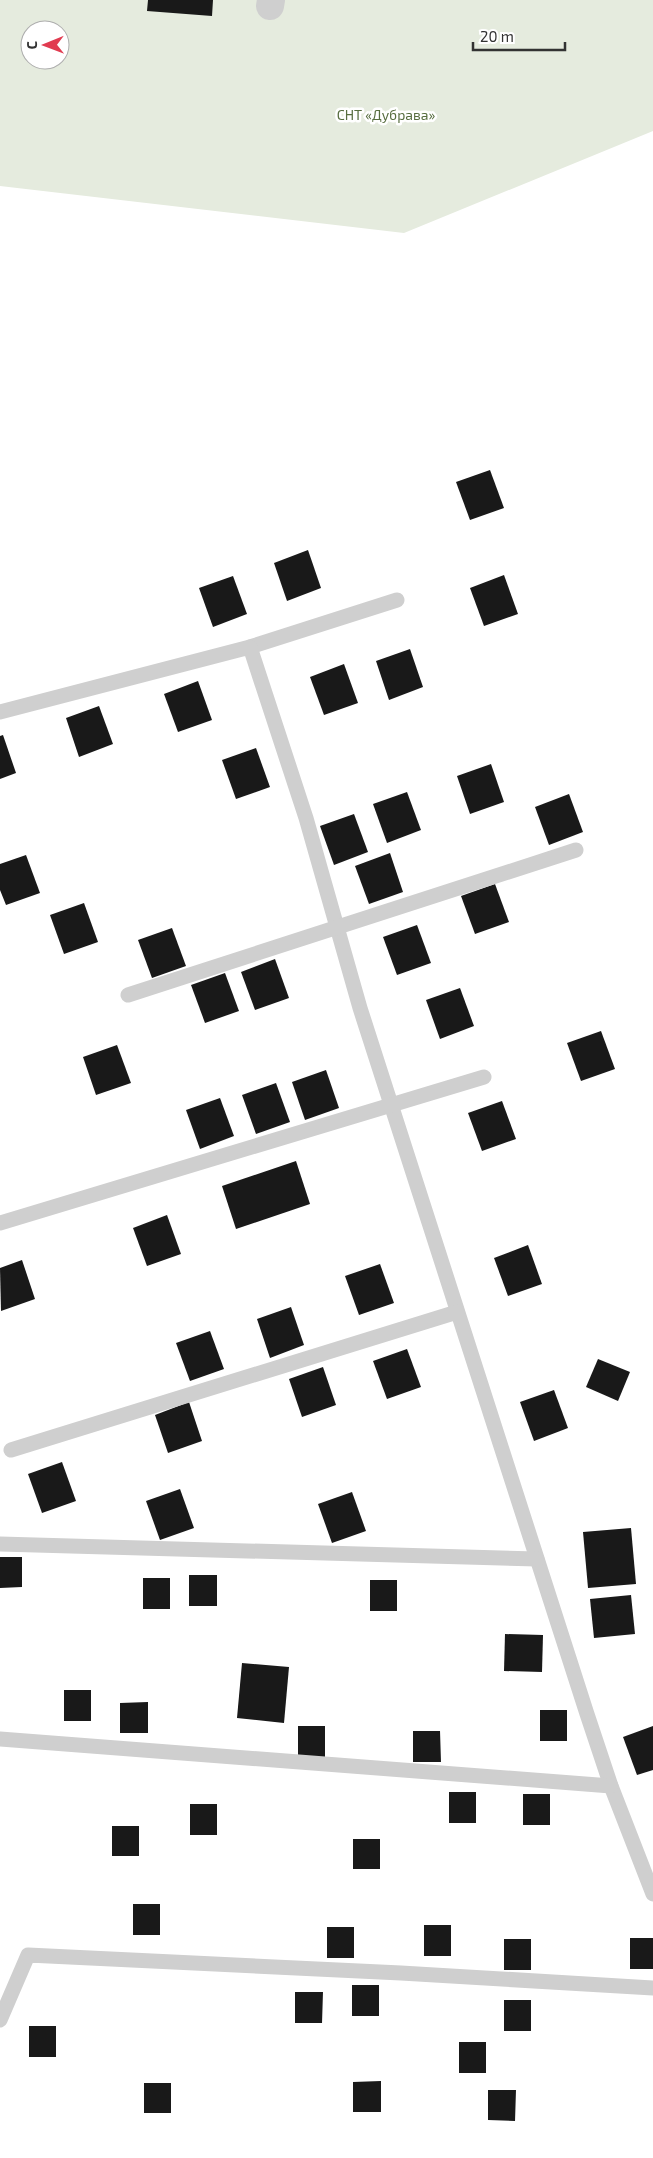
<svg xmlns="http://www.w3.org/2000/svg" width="653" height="2158" viewBox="0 0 653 2158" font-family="'Exo 2',sans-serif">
<rect width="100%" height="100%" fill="#fff"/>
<path fill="#e5ebde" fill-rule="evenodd" d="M0,0h653v131l-249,102 -404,-47zM30,30h30v30h-30z"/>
<g fill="#191919">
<path d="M148,0h65l-1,16 -65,-5z"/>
<path d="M490,470l14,38 -34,12 -14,-38z"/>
<path d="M308,550l13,38 -34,13 -13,-38z"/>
<path d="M504,575l14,39 -34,12 -14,-38z"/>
<path d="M233,576l14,38 -34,13 -14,-39z"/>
<path d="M410,649l13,38 -34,13 -13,-39z"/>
<path d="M344,664l14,39 -34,12 -14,-38z"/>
<path d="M198,681l14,39 -34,12 -14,-38z"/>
<path d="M99,706l14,38 -34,13 -13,-39z"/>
<path d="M3,735l13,38 -16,6v-43z"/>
<path d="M256,748l14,39 -34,12 -14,-39z"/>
<path d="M491,764l13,38 -34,12 -13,-38z"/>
<path d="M407,792l14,38 -34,13 -14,-39z"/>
<path d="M569,794l14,38 -34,13 -14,-38z"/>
<path d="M354,814l14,38 -34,13 -14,-39z"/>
<path d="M390,853l13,39 -34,12 -14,-38z"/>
<path d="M26,855l14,38 -34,12 -6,-15v-26z"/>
<path d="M495,884l14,38 -34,12 -14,-38z"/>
<path d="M84,903l14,39 -34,12 -14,-39z"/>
<path d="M417,925l14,38 -34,12 -14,-38z"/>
<path d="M172,928l14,38 -34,12 -14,-38z"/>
<path d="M275,959l14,39 -34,12 -14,-38z"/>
<path d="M225,973l14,38 -34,12 -14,-38z"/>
<path d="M460,988l14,38 -34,13 -14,-39z"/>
<path d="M601,1031l14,38 -34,12 -14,-38z"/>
<path d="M117,1045l14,38 -35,12 -13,-38z"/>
<path d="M326,1070l13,38 -34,12 -13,-38z"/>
<path d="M276,1083l14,39 -34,12 -14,-39z"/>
<path d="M220,1098l14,38 -34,13 -14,-39z"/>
<path d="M502,1101l14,38 -34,12 -14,-38z"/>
<path d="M296,1161l14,43 -74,25 -14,-43z"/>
<path d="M167,1215l14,39 -34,12 -14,-38z"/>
<path d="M528,1245l14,39 -34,12 -14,-38z"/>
<path d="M22,1260l13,39 -34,12 -1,-43z"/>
<path d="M380,1264l14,39 -35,12 -14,-39z"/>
<path d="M291,1307l13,38 -34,13 -13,-39z"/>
<path d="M210,1331l14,38 -34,12 -14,-38z"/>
<path d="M407,1349l14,38 -34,12 -14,-38z"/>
<path d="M598,1359l32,13 -12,29 -32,-14z"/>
<path d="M323,1367l13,38 -34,12 -13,-38z"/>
<path d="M554,1390l14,38 -34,13 -14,-39z"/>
<path d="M189,1402l13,39 -34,12 -13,-38z"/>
<path d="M62,1462l14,39 -34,12 -14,-39z"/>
<path d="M180,1489l14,39 -34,12 -14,-39z"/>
<path d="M352,1492l14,39 -34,12 -14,-39z"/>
<path d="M631,1528l5,56 -48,4 -5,-56z"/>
<path d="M0,1557h22v30l-22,1z"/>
<rect x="189" y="1575" width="28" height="31"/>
<rect x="143" y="1578" width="27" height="31"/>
<rect x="370" y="1580" width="27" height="31"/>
<path d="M631,1595l4,39 -41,4 -4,-39z"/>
<path d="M505,1634l38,1 -1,37 -38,-1z"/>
<path d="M242,1663l47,4 -5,56 -47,-5z"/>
<rect x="64" y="1690" width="27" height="31"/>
<path d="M148,1702v31h-28v-30z"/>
<rect x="540" y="1710" width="27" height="31"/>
<rect x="298" y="1726" width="27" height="31"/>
<path d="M653,1726v44l-16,5 -14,-38z"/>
<path d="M413,1731h27l1,31h-28z"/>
<rect x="449" y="1792" width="27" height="31"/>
<rect x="523" y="1794" width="27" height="31"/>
<rect x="190" y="1804" width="27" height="31"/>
<rect x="112" y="1826" width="27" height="30"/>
<rect x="353" y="1839" width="27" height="30"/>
<rect x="133" y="1904" width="27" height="31"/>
<rect x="424" y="1925" width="27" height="31"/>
<rect x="327" y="1927" width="27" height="31"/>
<rect x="630" y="1938" width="23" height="31"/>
<rect x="504" y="1939" width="27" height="31"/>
<rect x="352" y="1985" width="27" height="31"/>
<path d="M295,1992h28l-1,31h-27z"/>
<rect x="504" y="2000" width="27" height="31"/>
<rect x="29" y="2026" width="27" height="31"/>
<rect x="459" y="2042" width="27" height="31"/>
<path d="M381,2081v31h-28v-30z"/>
<rect x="144" y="2083" width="27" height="30"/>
<path d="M488,2090h28l-1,31 -27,-1z"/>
</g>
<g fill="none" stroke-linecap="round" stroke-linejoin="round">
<g stroke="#cfcfcf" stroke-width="15">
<path d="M250,647l147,-47"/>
<path d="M0,712l250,-65 56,171 54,190 227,706 24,72 42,108"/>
<path d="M128,995l448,-145"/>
<path d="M0,1223l484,-146"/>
<path d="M11,1450l446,-138"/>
<path d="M0,1544l537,15"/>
<path d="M0,1739l611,47"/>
<path d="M0,2020l28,-65 373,18 252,15"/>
</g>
<path stroke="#cfcfcf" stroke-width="28" d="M270,6l1,-6"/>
</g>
<g text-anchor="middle" stroke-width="5" stroke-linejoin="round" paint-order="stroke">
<g font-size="14" fill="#576d3f" stroke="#fff">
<text x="386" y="120">СНТ «Дубрава»</text>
</g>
</g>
<g transform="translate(45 45) rotate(269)"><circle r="24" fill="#ffffff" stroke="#adadad"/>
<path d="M0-4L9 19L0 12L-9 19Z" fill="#e13b50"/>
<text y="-8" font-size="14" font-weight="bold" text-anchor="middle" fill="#323232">С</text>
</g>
<path d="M473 42v8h92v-8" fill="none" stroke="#323232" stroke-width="2.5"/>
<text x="480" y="42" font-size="15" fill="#323232" stroke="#ffffff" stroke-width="4" paint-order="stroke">20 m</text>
</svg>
